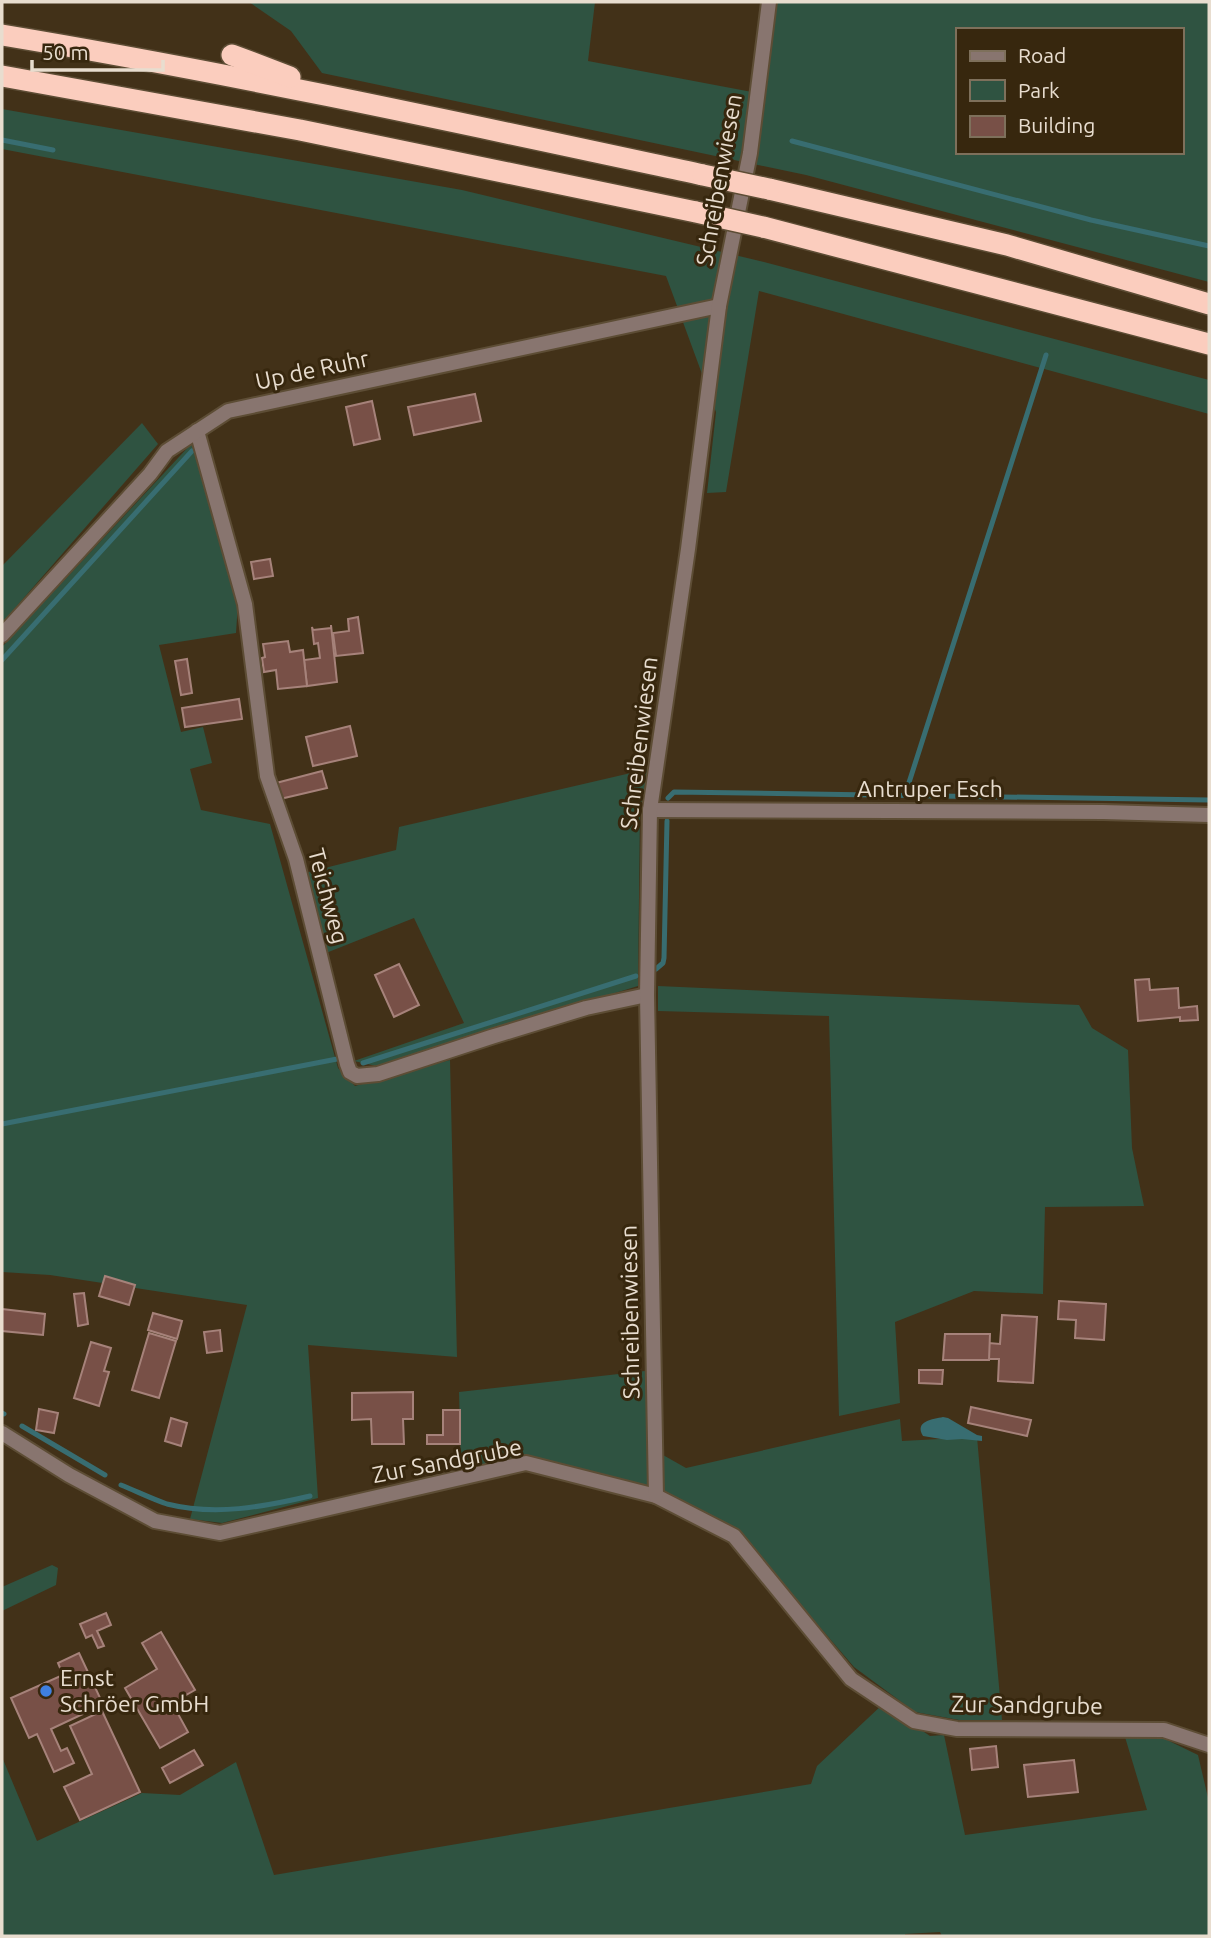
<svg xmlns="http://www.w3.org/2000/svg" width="1211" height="1938" viewBox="0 0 1211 1938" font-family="Ubuntu,sans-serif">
<rect width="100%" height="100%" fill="#423118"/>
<g fill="#2f5341" fill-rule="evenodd">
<path d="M249,2h346l-7,59 164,31 12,-90h445v280l-403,-107 -484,-102 -31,-42zM957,30h224v122h-224z"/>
<path d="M2,109l460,81 302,72 445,118v34l-450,-123 -33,201 -19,1 9,-81 -50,-136 -664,-127z"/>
<path d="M142,423l16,21 -156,179v-57z"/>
<path d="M192,443l46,160 -2,30 -77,12 22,87 22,-5 9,36 -22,6 11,41 69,14 68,244 17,18 95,-26 7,297 -149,-12 10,153 -96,25 -32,-4 57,-214 -197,-30 -48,-3v-625z"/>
<path d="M648,769l-8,41 -2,176 -262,80 -22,-5 110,-38 -50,-105 -88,35 -21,-80 91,-23 3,-23z"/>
<path d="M658,986l421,19 13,23 36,22 4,98 12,58 -99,1 -2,87 -69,-3 -79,31 5,81 -61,13 -10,-400 -171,-5z"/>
<path d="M645,1371l18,84 23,13 214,-49 2,22 75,-4 25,283h-43l-44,-8 -61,-45 -121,-141 -84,-38 -121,-30 -67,13 -2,-79z"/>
<path d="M52,1565l6,3 -2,17 -54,26v-24z"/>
<path d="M883,1704l47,32 14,-1 21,100 182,-25 -22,-73 38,1 35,17 11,47v134h-267l-2,-4 -35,2v2h-903v-179l35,84 105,-48 38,2 56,-33 38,113 537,-91 6,-18z"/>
</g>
<path fill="#386d71" d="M943,1417l5,1 29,17 5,1v5l-20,-2 -15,1 -24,-4c-9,-15 10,-17 20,-19z"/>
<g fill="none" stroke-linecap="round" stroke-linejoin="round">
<g stroke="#386d71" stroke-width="5">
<path d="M2,140l51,10"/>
<path d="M792,141l299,79 118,26"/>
<path d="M2,660l190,-209"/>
<path d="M905,795l141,-440"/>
<path d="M668,798l6,-6 535,8"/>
<path d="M656,969l7,-6 1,-5 3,-137"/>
<path d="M363,1063l273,-87"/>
<path d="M2,1124l335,-65"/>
<path d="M2,1413l2,1"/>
<path d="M22,1426l83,49"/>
<path d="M121,1485c15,6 31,14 46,19 48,12 96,3 143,-8"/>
</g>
</g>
<g fill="#785047" stroke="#a6827a" stroke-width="2">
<path d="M475,394l6,27 -67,14 -6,-28z"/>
<path d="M372,401l8,38 -26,6 -8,-38z"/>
<path d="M270,559l3,17 -19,3 -3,-17z"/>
<path d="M358,617l5,36 -27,3 -3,-23 16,-2 -1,-12z"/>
<path d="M331,625l6,57 -30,4 -3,-26 16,-2 -2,-15 -4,1 -2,-17 1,3 18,-2z"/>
<path d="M288,641l2,11 13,-2 4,36 -29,3 -2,-19 -12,2 -2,-14 3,-1 -2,-13z"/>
<path d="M187,659l5,34 -11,2 -6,-34z"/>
<path d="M239,699l3,20 -57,8 -3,-19z"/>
<path d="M350,726l7,30 -44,10 -7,-29z"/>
<path d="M322,771l5,17 -47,11 -4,-16z"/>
<path d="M399,964l20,41 -25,12 -19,-42z"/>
<path d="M1149,979l1,11 28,-2 1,20 18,-2 1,14 -18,1v-4l-42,4 -3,-41z"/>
<path d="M105,1276l30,9 -6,20 -30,-9z"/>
<path d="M84,1293l4,31 -10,2 -4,-32z"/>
<path d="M1059,1301l47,3 -2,36 -29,-2 1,-18 -18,-1z"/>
<path d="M2,1309l43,5 -2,21 -41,-4z"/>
<path d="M153,1313l29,8 -5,18 -29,-9z"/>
<path d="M1002,1315l35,2 -4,66 -35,-2 1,-22h-10v-16l11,1z"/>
<path d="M220,1330l2,21 -15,2 -3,-21z"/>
<path d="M149,1333l27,8 -17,57 -27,-8z"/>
<path d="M945,1334h45l-1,26h-46z"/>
<path d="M91,1342l20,6 -7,23 5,1 -10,34 -25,-8z"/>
<path d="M919,1370h24l-1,14 -23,-1z"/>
<path d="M413,1392v27h-10l1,25h-32l-1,-25 -19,1v-27z"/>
<path d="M971,1407l60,13 -4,16 -59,-13z"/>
<path d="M39,1409l19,4 -4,20 -18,-3z"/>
<path d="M443,1410h17v34h-33v-9h16z"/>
<path d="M171,1418l16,5 -6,23 -16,-5z"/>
<path d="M106,1613l5,12 -14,6 7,15 -6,2 -6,-13 -6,3 -6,-14z"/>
<path d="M161,1632l34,58 -23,13 16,29 -28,16 -35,-60 32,-19 -15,-26z"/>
<path d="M79,1653l22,47 -20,9 2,5 -32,15 10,22 6,-3 7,15 -20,9 -17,-38 -8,4 -18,-40 52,-23 -5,-12z"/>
<path d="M102,1711l38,81 -60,28 -16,-33 28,-13 -22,-48z"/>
<path d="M996,1746l2,21 -26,3 -2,-21z"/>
<path d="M194,1750l9,15 -33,18 -8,-15z"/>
<path d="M1074,1760l4,32 -50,5 -4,-32z"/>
</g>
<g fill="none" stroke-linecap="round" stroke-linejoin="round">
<g stroke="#5d4d35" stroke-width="18">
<g id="street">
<path d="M197,431l48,173 22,172 29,83 51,205 3,8 7,4 21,-2 113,-37 95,-29 61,-13"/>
<path d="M2,635l148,-161 17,-23 61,-40 491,-105"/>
<path d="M650,810l453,2 106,3"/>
<path d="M2,1433l67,42 86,46 65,12 306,-70 130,33 78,40 117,143 63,42 43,8 207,1 45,15"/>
<path d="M656,1496l-9,-501 3,-185 38,-261 31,-243 31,-153 19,-151"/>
</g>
</g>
<g stroke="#5d4d35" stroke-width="24">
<g id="highway">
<path d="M2,35c235,39 468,90 701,140"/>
<path d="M232,55l58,22"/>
<path d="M2,76l298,54 396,82"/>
<path d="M769,189l238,56 202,59"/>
<path d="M763,227l446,117"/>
</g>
</g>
<use href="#street" stroke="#88756f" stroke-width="14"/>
<use href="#highway" stroke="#fbcdbe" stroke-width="21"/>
<g stroke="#5d4d35" stroke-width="24" stroke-linecap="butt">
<g id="highway-bridge">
<path d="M703,175l66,14"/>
<path d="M696,212l67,15"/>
</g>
</g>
<use href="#highway-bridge" stroke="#fbcdbe" stroke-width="21"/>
</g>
<circle fill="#3f7fe0" stroke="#37270e" stroke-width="2.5" cx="46" cy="1691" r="7"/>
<g text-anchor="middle" stroke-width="6" stroke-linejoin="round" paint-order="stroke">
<g font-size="23" fill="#e8ddcf" stroke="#37270e">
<text transform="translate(719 180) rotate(-80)" y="8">Schreibenwiesen</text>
<text transform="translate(312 370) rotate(-12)" y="8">Up de Ruhr</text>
<text transform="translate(639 743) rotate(-83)" y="8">Schreibenwiesen</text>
<text x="930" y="797">Antruper Esch</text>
<text transform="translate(328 896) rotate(75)" y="8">Teichweg</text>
<text transform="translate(630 1312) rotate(-91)" y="8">Schreibenwiesen</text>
<text transform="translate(447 1461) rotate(-11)" y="8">Zur Sandgrube</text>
<text transform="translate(1027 1705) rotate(1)" y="8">Zur Sandgrube</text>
</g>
<g font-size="23" fill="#e8ddcf" stroke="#37270e" text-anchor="start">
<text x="60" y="1686">Ernst<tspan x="60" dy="26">Schröer GmbH</tspan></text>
</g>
</g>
<rect width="1211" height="1938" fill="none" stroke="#e8ddcf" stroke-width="7"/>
<rect x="956" y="28" width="228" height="126" fill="#37270e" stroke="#7e705b" stroke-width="2"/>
<rect x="970" y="51" width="35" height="10" fill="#88756f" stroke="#7e705b" stroke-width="2"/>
<text x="1018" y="63" font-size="21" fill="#e8ddcf">Road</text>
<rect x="970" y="80" width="35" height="21" fill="#2f5341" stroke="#7e705b" stroke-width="2"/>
<text x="1018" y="98" font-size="21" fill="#e8ddcf">Park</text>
<rect x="970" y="116" width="35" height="21" fill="#785047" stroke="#7e705b" stroke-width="2"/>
<text x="1018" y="133" font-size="21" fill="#e8ddcf">Building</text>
<path d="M32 60v10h131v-10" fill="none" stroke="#e8ddcf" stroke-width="3.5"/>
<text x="42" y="60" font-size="21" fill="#e8ddcf" stroke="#37270e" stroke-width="5" paint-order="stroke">50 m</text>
</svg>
